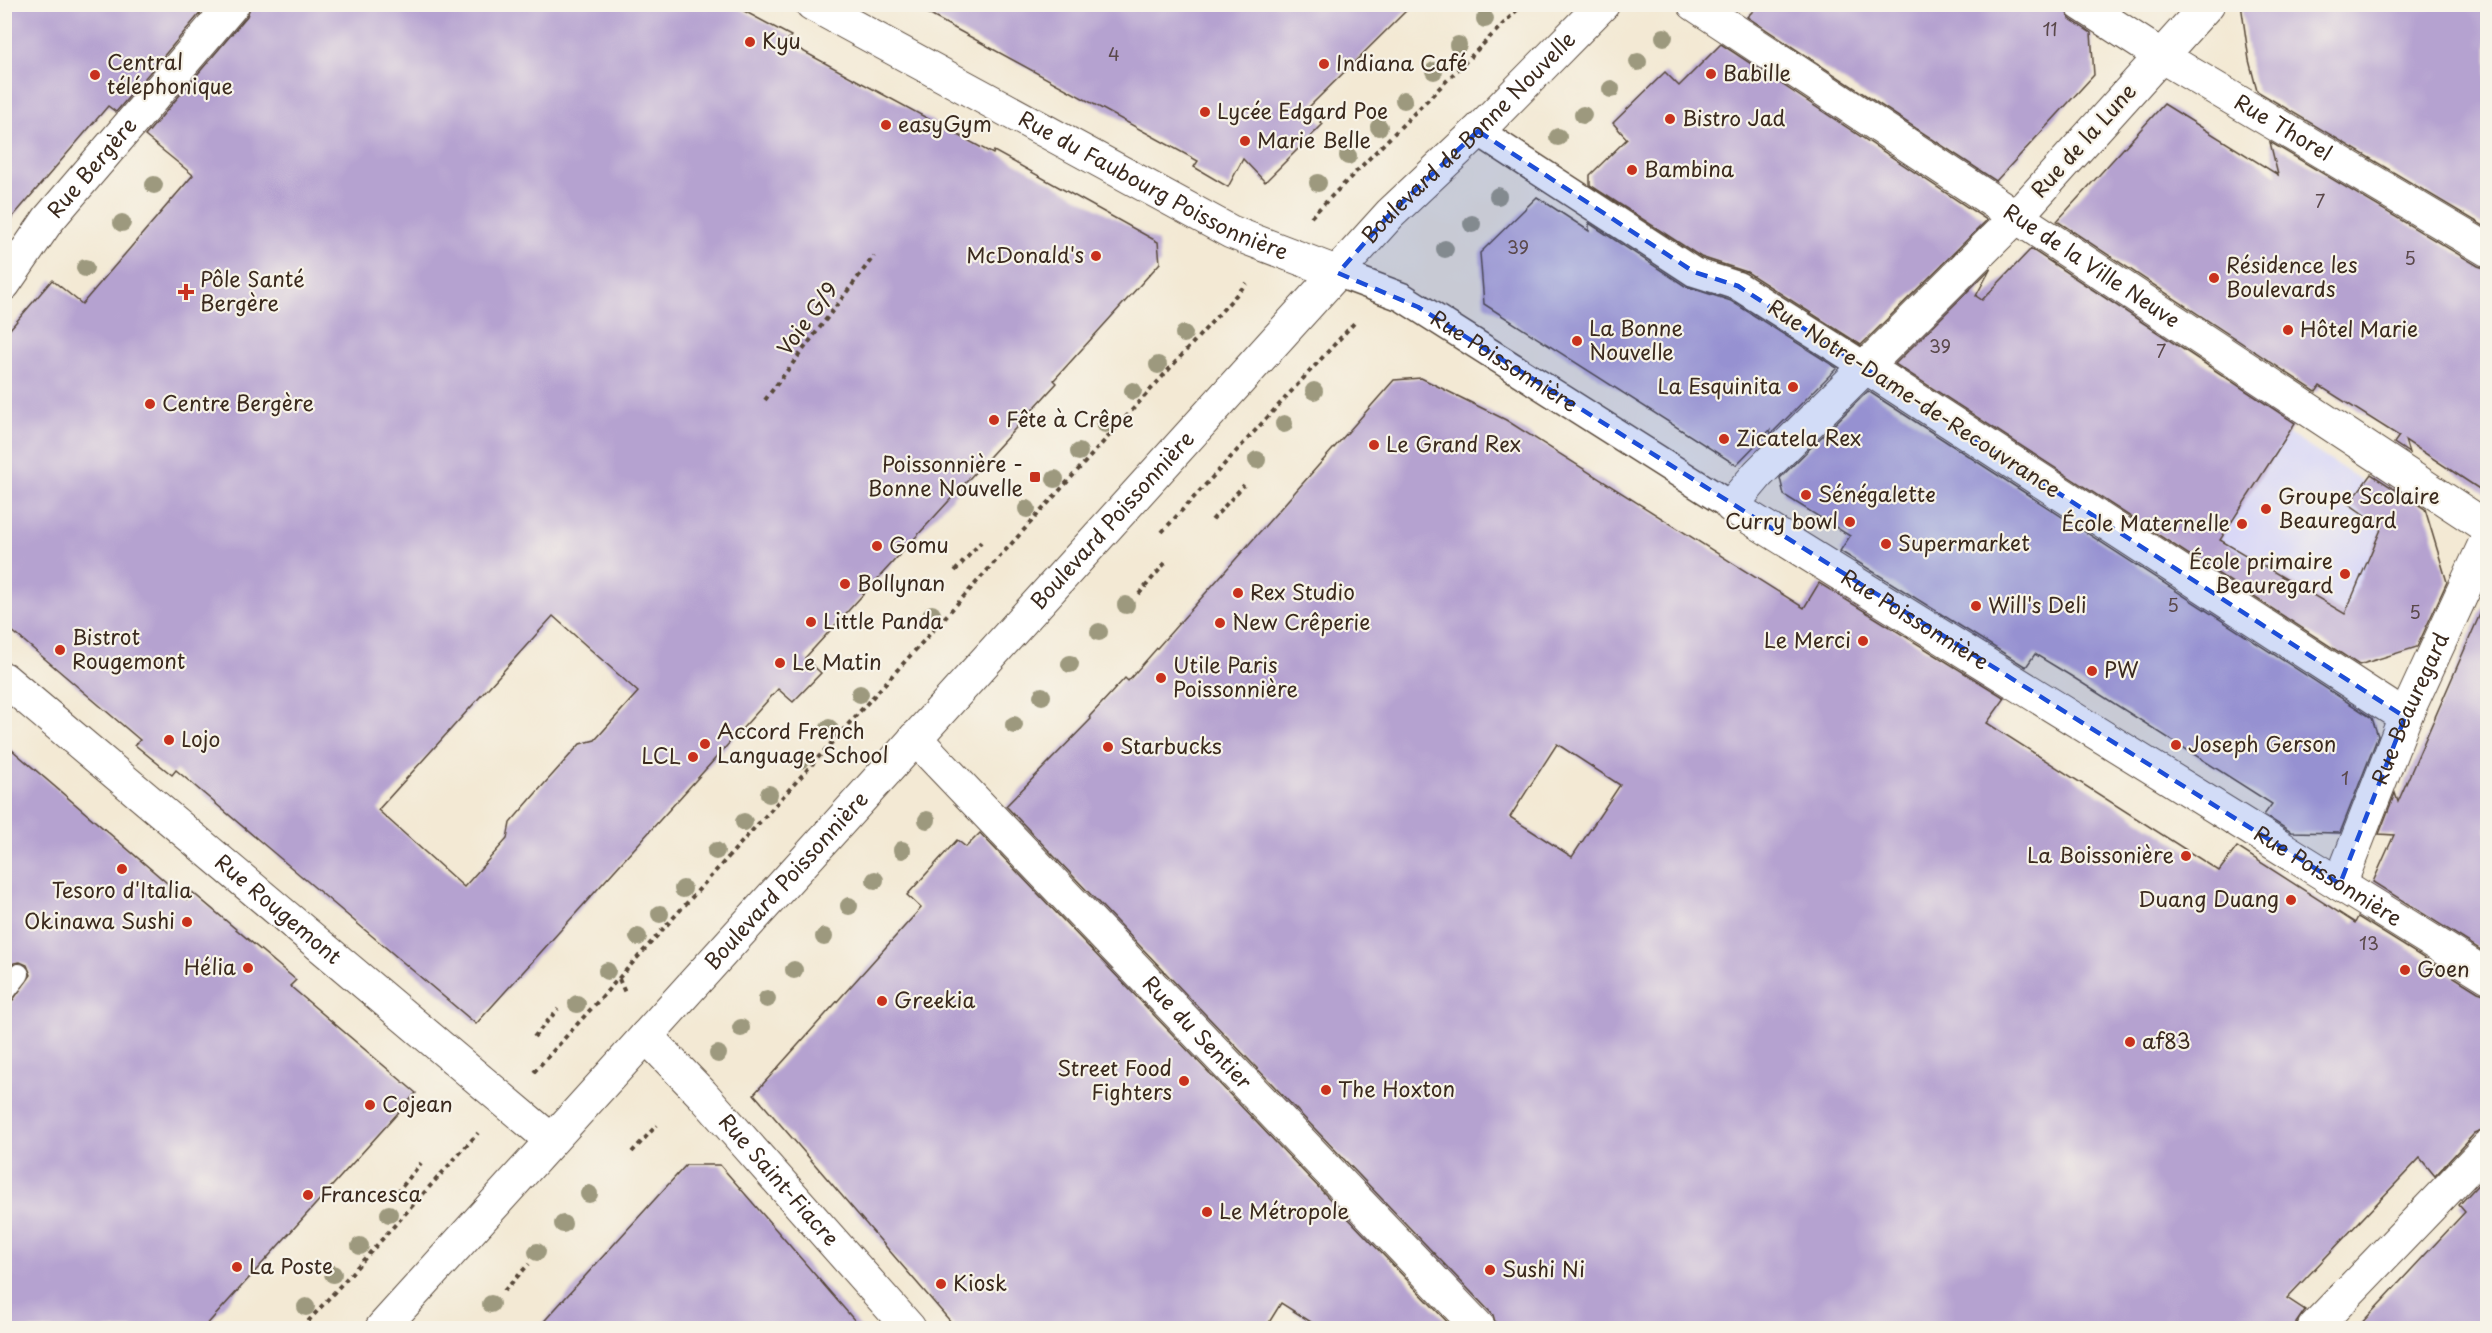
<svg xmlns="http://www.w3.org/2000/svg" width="2492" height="1333" viewBox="0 0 2492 1333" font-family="'Playpen Sans',sans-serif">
<rect width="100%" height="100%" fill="#f7f3e8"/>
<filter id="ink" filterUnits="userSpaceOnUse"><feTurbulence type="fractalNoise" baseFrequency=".0167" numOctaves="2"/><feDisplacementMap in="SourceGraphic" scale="12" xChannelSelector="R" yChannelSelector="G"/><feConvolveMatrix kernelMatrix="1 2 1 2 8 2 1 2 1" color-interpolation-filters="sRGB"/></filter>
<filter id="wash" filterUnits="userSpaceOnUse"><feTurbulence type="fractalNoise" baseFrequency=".008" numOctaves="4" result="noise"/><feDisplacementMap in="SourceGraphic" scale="24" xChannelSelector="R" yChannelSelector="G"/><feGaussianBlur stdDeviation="1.35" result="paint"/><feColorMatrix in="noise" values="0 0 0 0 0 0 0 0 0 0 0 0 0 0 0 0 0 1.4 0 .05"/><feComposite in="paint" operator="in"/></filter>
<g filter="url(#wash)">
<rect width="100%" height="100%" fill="#f3e9d4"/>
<path fill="#d8d7f8" d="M2185,368l245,156 10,34 -41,95 -34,10 -140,-90z"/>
<g id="blocks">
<g fill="#b5a2d0" fill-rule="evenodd">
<path d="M4,4h204l-92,108 -8,-6 -104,121z"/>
<path d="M251,4h480l60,32 -5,6 207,112 1,-3 164,91 2,21 -106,117 3,3 -252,275 16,15 -28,29 -15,-13 -302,335 -300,-254 -4,5 -37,-30 5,-5 -136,-116v-288l48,-56 30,24 111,-129 -48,-39 102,-120zM553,616l85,76 -43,48 -15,4 -44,49 -26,30 -3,16 -43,48 -86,-77z"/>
<path d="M910,4h503l-106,105 16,15 -58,58 -22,-23 -15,28 -34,-20 4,-6z"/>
<path d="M1760,4h303l7,15 21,14 3,42 -98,106 -249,-164z"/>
<path d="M2241,4h246v224l-230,-137 -8,-31z"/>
<path d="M1721,44l266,176 -126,125 -114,-73 -46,-15 -111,-72v-10l37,-36 -14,-16 52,-51 14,14z"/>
<path d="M2164,104l114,71 -8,-33 208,124 9,3v225l-82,-54 4,13 -15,-10 5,-7 -79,-50 -4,6 -259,-171z"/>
<path d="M1537,197l52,34v-8l96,63 46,15 106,67 -66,66 -1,-4 -34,35 -252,-161 -4,-51z"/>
<path d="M2031,249l264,174 -75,117 125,74 37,-87 -33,-23 22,-30 54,35 22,73 -30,65 -58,18 -464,-301 96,-96 -15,28 6,4z"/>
<path d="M1421,378l85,42 298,188 15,-25 186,115 -18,25 232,148 18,-24 118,76 3,-6 120,75 9,3v134l-13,5 -39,42 -15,-18 -133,140 18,12 -9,13v6h-799l-4,-14 -487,-509 85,-87 -2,-2 36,-39 3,3 266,-301zM1557,744l63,41 -48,72 -62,-40z"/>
<path d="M1868,391l504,327 6,18 -38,97 -49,-1 -27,-17 8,-11 -201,-128 -36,-22 -9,13 -186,-116 10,-15 -66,-41 -4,-17z"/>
<path d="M2487,598v356l-114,-72 21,-47 -15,-1 16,-41 3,9z"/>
<path d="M4,743l183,157 5,-8 104,88 -6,6 126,107 -213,236h-199v-324l9,-5 18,-25 -4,-10 -7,-3 -6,1 -10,10z"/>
<path d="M980,833l474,496h-132l-41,-26 -16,26h-308l-203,-235 167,-186 -14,-13 50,-55 9,7z"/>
<path d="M686,1165h34l142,164h-325z"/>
<path d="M2487,1175v154h-131l109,-117 -6,-7z"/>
</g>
</g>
</g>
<g filter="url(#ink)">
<use href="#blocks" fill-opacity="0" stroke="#574739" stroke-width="1.5"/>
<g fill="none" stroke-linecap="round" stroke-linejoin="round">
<g stroke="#574739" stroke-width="22">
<path id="service" d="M4,993l15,-19"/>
</g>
<g stroke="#574739" stroke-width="31">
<g id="pedestrian">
<path d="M1478,131l216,141 44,14 128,81"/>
<path id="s1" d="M1338,273l64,24 329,209"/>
</g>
</g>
<g stroke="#574739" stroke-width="35">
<g id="minor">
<path id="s2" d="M1694,4l794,524"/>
<path id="s3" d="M2081,4l80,52 327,194"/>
<path id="s4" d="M2208,4l-191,212 -259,258 -27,32 757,470"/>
<path id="s5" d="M4,284l44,-64 185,-216"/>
<path d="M1866,367l539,350"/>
<path id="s6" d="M4,679l547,461"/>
<path id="s7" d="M915,738l564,590"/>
<path id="s8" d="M2340,884l65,-167 83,-180"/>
<path id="s9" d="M646,1036l56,58 207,234"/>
<path d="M2314,1328l174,-181"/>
</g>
</g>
<g stroke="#574739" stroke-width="35">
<g id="tertiary">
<path id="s10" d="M812,4l419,228 107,41"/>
</g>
</g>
<g stroke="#574739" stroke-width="35">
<g id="primary">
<path id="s11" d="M382,1328l1008,-1114 88,-83 125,-127"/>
</g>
</g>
<g stroke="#574739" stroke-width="4" stroke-dasharray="4.5 4.5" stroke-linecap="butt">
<path d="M1311,217l212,-213"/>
<path d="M765,400l109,-144"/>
<path d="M1212,520l32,-35"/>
<path d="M1162,532l194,-211"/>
<path d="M955,571l26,-29"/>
<path d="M1139,594l27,-32"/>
<path d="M619,979l7,16"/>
<path d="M534,1037l24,-28"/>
<path d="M534,1072l713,-789"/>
<path d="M632,1152l25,-27"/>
<path d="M397,1193l24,-30"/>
<path d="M504,1291l25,-27"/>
<path d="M302,1328l176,-195"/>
</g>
<use href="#service" stroke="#fff" stroke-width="20"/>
<use href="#pedestrian" stroke="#fff" stroke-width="28"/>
<use href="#minor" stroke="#fff" stroke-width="33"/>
<use href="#tertiary" stroke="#fff" stroke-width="33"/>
<use href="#primary" stroke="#fff" stroke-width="33"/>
</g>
<g fill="#9d997e">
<circle cx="1485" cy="19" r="9"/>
<circle cx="1664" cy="37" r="9"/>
<circle cx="1458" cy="45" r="9"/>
<circle cx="1638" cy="62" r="9"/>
<circle cx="1434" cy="71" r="9"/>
<circle cx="1611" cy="89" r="9"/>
<circle cx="1404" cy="100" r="9"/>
<circle cx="1583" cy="115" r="9"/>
<circle cx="1379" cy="127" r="9"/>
<circle cx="1558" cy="137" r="9"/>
<circle cx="1348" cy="156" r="9"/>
<circle cx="1318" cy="183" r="9"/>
<circle cx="154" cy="185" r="9"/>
<circle cx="1498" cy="196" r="9"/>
<circle cx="122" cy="223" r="9"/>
<circle cx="1472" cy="224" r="9"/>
<circle cx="1445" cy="249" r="9"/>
<circle cx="85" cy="268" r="9"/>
<circle cx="1184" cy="334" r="9"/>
<circle cx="1158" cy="365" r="9"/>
<circle cx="1133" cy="391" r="9"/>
<circle cx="1314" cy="391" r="9"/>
<circle cx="1105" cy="424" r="9"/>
<circle cx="1284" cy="424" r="9"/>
<circle cx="1079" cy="452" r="9"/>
<circle cx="1257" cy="460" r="9"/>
<circle cx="1055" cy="479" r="9"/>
<circle cx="1027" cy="509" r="9"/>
<circle cx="1126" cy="605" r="9"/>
<circle cx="932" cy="614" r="9"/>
<circle cx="1099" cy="632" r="9"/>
<circle cx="1070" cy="664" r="9"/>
<circle cx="860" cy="694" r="9"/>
<circle cx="1042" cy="696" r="9"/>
<circle cx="1014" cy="725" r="9"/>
<circle cx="829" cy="728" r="9"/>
<circle cx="800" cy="760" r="9"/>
<circle cx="769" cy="794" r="9"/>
<circle cx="927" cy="820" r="9"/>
<circle cx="744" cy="822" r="9"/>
<circle cx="902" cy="850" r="9"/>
<circle cx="716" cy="851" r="9"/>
<circle cx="875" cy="880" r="9"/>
<circle cx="683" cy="889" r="9"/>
<circle cx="849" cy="906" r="9"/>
<circle cx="660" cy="914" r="9"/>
<circle cx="638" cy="937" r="9"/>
<circle cx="824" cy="937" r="9"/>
<circle cx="794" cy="970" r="9"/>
<circle cx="607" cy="971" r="9"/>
<circle cx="767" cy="999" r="9"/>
<circle cx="577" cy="1004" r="9"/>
<circle cx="741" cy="1028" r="9"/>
<circle cx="718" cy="1054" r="9"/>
<circle cx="589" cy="1194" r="9"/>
<circle cx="389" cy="1214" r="9"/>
<circle cx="563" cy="1224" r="9"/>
<circle cx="360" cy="1246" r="9"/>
<circle cx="537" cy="1252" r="9"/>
<circle cx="333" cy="1274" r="9"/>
<circle cx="491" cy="1304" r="9"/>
<circle cx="306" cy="1307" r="9"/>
</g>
</g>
<path fill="#1d4ed8" fill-opacity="0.2" stroke="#1d4ed8" stroke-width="4.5" stroke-dasharray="12 8" stroke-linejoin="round" d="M1478,131l216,141 44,14 667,431 -65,167 -922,-577 -80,-34 52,-59z"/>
<g fill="#c8321e" stroke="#f7f3e8" stroke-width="2">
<circle cx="750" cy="42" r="6"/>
<circle cx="1324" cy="64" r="6"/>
<circle cx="1711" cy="74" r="6"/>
<circle cx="95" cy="75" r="6"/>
<circle cx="1205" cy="112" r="6"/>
<circle cx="1670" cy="119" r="6"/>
<circle cx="886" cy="125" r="6"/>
<circle cx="1245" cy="141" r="6"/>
<circle cx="1632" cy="170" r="6"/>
<circle cx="1096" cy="256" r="6"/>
<circle cx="2214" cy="278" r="6"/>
<path d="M183 283h6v6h6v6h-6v6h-6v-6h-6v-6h6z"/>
<circle cx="2288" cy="330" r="6"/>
<circle cx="1577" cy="341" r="6"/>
<circle cx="1793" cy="387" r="6"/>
<circle cx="150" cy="404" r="6"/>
<circle cx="994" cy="420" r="6"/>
<circle cx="1724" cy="439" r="6"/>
<circle cx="1374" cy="445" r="6"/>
<rect x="1029" y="471" width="12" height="12" rx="3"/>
<circle cx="1806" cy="495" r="6"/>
<circle cx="2266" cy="509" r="6"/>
<circle cx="1850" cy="522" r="6"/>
<circle cx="2242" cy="524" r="6"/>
<circle cx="1886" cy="544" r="6"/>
<circle cx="877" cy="546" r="6"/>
<circle cx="2345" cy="574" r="6"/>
<circle cx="845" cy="584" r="6"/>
<circle cx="1238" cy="593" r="6"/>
<circle cx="1976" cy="606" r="6"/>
<circle cx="811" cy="622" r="6"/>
<circle cx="1220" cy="623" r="6"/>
<circle cx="1863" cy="641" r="6"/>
<circle cx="60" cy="650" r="6"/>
<circle cx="780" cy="663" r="6"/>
<circle cx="2092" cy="671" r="6"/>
<circle cx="1161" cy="678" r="6"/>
<circle cx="169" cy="740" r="6"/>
<circle cx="705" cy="744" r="6"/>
<circle cx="2176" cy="745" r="6"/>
<circle cx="1108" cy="747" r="6"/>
<circle cx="693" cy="757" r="6"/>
<circle cx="2186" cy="856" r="6"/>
<circle cx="122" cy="869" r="6"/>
<circle cx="2291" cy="900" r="6"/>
<circle cx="187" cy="922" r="6"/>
<circle cx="248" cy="968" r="6"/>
<circle cx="2405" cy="970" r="6"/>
<circle cx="882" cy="1001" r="6"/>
<circle cx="2130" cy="1042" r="6"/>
<circle cx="1184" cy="1081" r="6"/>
<circle cx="1326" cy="1090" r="6"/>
<circle cx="370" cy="1105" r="6"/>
<circle cx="308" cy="1195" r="6"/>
<circle cx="1207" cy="1212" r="6"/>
<circle cx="237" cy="1267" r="6"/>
<circle cx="1490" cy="1270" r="6"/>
<circle cx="941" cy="1284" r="6"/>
</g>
<g text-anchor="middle" stroke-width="4.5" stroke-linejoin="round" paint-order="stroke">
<g font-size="18" fill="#5a484a">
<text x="2050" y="36">11</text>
<text x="1114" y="61">4</text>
<text x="2320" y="208">7</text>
<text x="1518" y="254">39</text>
<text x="2410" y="265">5</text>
<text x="1940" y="353">39</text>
<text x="2161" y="358">7</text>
<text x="2173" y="612">5</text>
<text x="2415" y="619">5</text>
<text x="2345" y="785">1</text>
<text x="2369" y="950">13</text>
</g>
<g font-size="21" fill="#3b2a1e" stroke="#f7f3e8" text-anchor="start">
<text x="762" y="49">Kyu</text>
<text x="107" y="70">Central<tspan x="107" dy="24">téléphonique</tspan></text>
<text x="1336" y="71">Indiana Café</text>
<text x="1723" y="81">Babille</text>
<text x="1217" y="119">Lycée Edgard Poe</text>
<text x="1682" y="126">Bistro Jad</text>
<text x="898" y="132">easyGym</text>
<text x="1257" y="148">Marie Belle</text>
<text x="1644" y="177">Bambina</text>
<text x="1084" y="263" text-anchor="end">McDonald's</text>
<text x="2226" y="273">Résidence les<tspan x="2226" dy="24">Boulevards</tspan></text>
<text x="200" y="287">Pôle Santé<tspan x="200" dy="24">Bergère</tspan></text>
<text x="1589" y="336">La Bonne<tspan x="1589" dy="24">Nouvelle</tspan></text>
<text x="2300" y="337">Hôtel Marie</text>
<text x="1781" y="394" text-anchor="end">La Esquinita</text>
<text x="162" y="411">Centre Bergère</text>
<text x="1006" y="427">Fête à Crêpe</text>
<text x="1736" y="446">Zicatela Rex</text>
<text x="1386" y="452">Le Grand Rex</text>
<text x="1023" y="472" text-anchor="end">Poissonnière -<tspan x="1023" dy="24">Bonne Nouvelle</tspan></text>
<text x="1818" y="502">Sénégalette</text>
<text x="2278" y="504">Groupe Scolaire<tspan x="2278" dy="24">Beauregard</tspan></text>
<text x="1838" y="529" text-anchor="end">Curry bowl</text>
<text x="2230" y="531" text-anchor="end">École Maternelle</text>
<text x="1898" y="551">Supermarket</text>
<text x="889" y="553">Gomu</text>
<text x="2333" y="569" text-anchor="end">École primaire<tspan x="2333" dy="24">Beauregard</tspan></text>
<text x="857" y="591">Bollynan</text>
<text x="1250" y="600">Rex Studio</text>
<text x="1988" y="613">Will's Deli</text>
<text x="823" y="629">Little Panda</text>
<text x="1232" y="630">New Crêperie</text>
<text x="72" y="645">Bistrot<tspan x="72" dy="24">Rougemont</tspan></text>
<text x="1851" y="648" text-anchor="end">Le Merci</text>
<text x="792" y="670">Le Matin</text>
<text x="1173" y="673">Utile Paris<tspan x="1173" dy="24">Poissonnière</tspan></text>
<text x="2104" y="678">PW</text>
<text x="717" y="739">Accord French<tspan x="717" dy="24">Language School</tspan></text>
<text x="181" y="747">Lojo</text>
<text x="2188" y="752">Joseph Gerson</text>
<text x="1120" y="754">Starbucks</text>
<text x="681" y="764" text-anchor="end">LCL</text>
<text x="2174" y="863" text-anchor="end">La Boissonière</text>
<text x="122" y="898" text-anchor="middle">Tesoro d'Italia</text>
<text x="2279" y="907" text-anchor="end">Duang Duang</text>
<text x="175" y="929" text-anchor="end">Okinawa Sushi</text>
<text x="236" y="975" text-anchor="end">Hélia</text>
<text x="2417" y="977">Goen</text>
<text x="894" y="1008">Greekia</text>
<text x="2142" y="1049">af83</text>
<text x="1172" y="1076" text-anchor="end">Street Food<tspan x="1172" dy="24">Fighters</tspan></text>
<text x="1338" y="1097">The Hoxton</text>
<text x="382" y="1112">Cojean</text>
<text x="320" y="1202">Francesca</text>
<text x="1219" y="1219">Le Métropole</text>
<text x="249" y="1274">La Poste</text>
<text x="1502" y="1277">Sushi Ni</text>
<text x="953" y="1291">Kiosk</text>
</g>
<g font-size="21" fill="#3b2a1e" stroke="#f7f3e8">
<text dy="7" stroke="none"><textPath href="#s3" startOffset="237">Rue Thorel</textPath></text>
<text dy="7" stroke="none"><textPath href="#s11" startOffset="1612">Boulevard de Bonne Nouvelle</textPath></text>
<text transform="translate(2084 141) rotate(-48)" y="7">Rue de la Lune</text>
<text dy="7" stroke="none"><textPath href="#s5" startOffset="146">Rue Bergère</textPath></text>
<text dy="7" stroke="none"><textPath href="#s10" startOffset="387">Rue du Faubourg Poissonnière</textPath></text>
<text dy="7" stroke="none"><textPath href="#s2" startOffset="476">Rue de la Ville Neuve</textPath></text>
<text transform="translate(808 319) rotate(-53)" y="7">Voie G/9</text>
<text dy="7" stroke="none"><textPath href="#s1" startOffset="189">Rue Poissonnière</textPath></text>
<text transform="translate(1914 399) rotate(33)" y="7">Rue Notre-Dame-de-Recouvrance</text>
<text dy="7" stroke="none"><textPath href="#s11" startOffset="1089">Boulevard Poissonnière</textPath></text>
<text dy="7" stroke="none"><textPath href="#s4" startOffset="909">Rue Poissonnière</textPath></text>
<text dy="7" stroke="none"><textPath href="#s8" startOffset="189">Rue Beauregard</textPath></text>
<text dy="7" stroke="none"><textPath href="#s4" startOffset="1395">Rue Poissonnière</textPath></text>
<text dy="7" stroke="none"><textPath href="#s11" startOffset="603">Boulevard Poissonnière</textPath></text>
<text dy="7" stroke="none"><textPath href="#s6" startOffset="358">Rue Rougemont</textPath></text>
<text dy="7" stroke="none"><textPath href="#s7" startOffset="408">Rue du Sentier</textPath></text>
<text dy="7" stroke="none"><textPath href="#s9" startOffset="196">Rue Saint-Fiacre</textPath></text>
</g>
</g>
<rect width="2492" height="1333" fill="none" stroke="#f7f3e8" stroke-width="24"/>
</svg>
